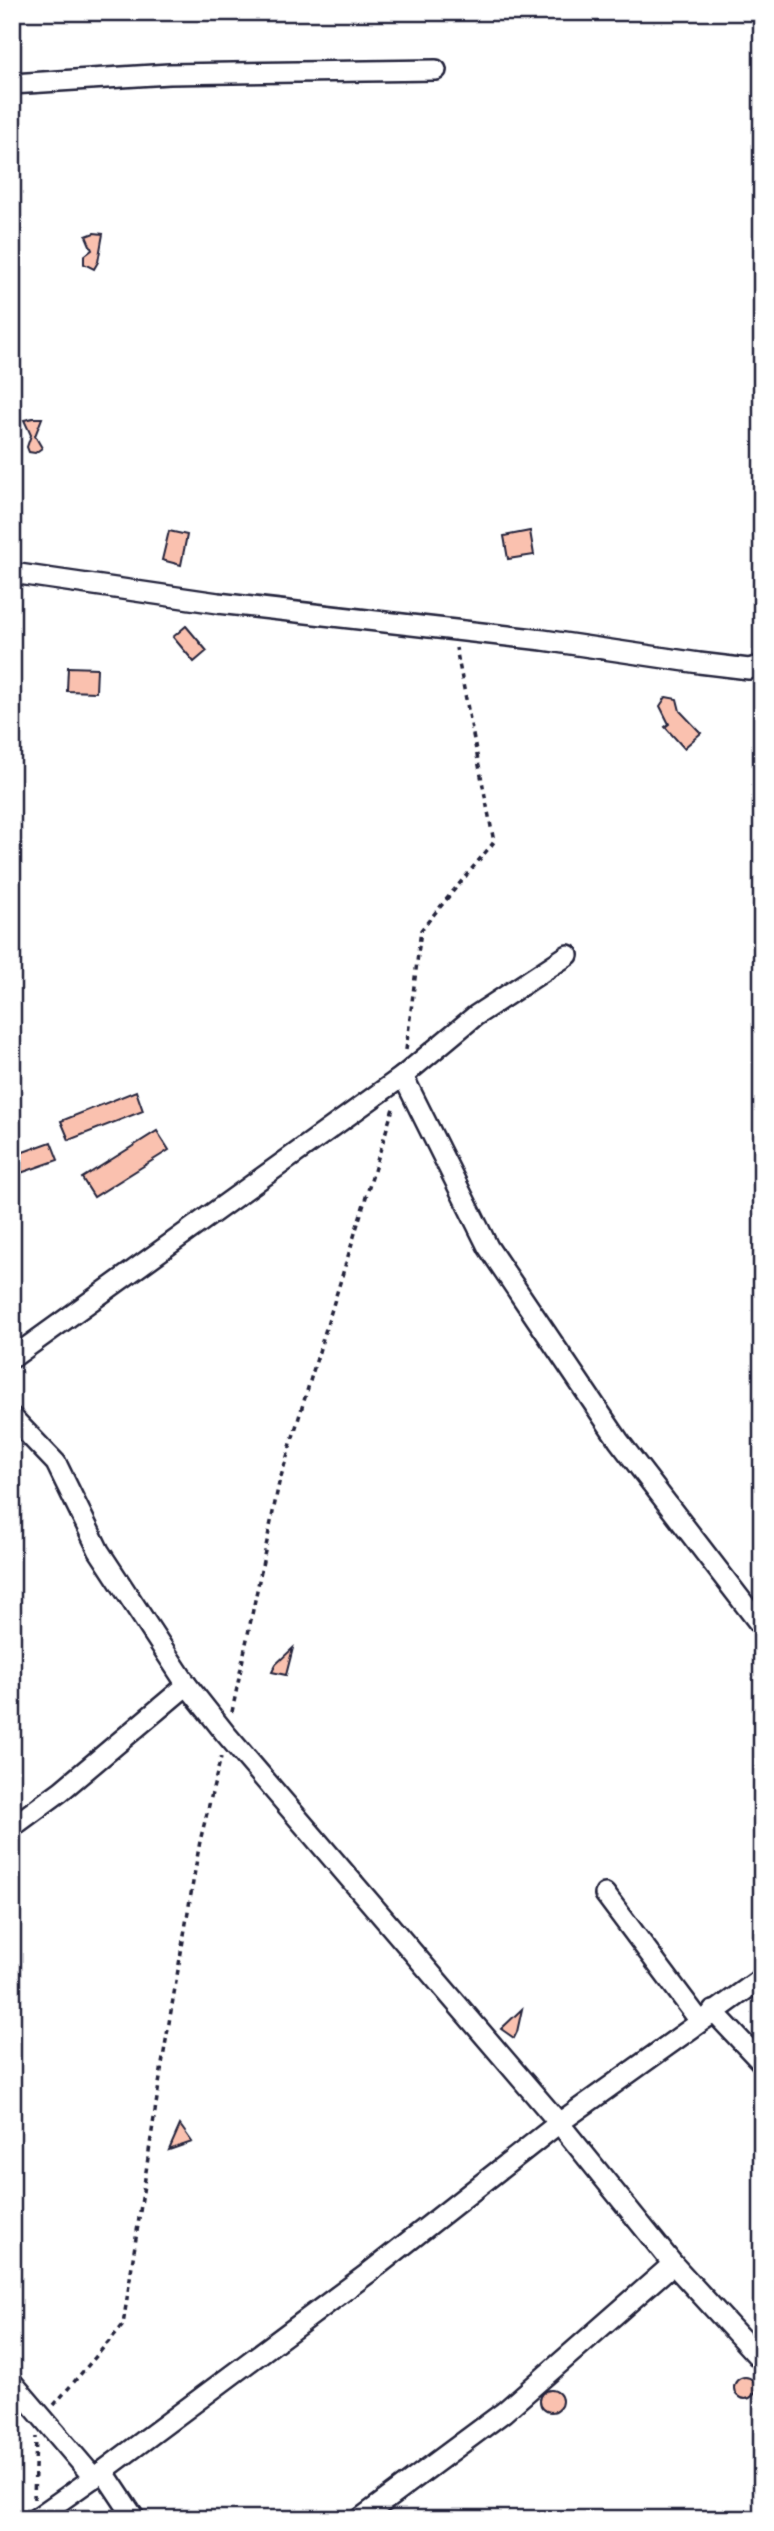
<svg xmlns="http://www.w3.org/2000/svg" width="774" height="2531" viewBox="0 0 774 2531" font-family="Pangolin,sans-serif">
<rect width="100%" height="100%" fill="#fff"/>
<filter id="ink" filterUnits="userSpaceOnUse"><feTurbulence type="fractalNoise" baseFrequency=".0143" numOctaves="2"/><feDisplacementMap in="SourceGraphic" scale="14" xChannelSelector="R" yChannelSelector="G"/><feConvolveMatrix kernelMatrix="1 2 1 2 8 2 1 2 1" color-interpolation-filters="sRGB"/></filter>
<g filter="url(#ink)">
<g fill="#fac1af" stroke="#22223b" stroke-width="2">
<path d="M94,233l9,1 -5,28 -4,7 -10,-5v-8l8,-6 -6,-14z"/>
<path d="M33,418h9l-7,18 7,12 -7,5 -6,-1 -2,-5 4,-12 -7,-15z"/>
<path d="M169,531l18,4 -6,30 -19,-5z"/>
<path d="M530,531l4,24 -26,4 -4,-23z"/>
<path d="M186,626l21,25 -13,11 -21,-25z"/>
<path d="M68,667l29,1 -1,24 -29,-1z"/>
<path d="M666,697l11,2 3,12 21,22 -17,15 -19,-21 4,-3 -9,-18z"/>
<path d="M136,1091l7,20 -74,29 -8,-19z"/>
<path d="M157,1131l12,19 -75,47 -12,-19z"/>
<path d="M51,1142l7,18 -46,16v-20z"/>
<path d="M293,1648l-7,27 -14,-3 4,-8z"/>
<path d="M522,2009l-5,23 -3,6 -13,-9z"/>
<path d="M180,2125l12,17 -23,8z"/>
<circle cx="745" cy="2388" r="11"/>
<circle cx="551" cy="2401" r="11"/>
</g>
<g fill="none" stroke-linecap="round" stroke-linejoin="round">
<g stroke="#22223b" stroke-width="24">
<g id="minor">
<path d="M12,84l157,-10 267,-4"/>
<path d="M12,573l206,30 325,37 156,23 50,6 13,-4"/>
<path d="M403,1076l85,171 131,194 143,186"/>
<path d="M12,1358l391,-282 72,-60 93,-61"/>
<path d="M12,1417l44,46 43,88 88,134 38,48 334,390 114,141 89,97"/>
<path d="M12,1827l49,-36 126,-106"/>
<path d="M605,1894l95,127"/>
<path d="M713,2011l49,52"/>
<path d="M12,2382l82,96"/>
<path d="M103,2471l32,48"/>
<path d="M35,2519l68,-48 264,-197 192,-151 203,-145"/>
<path d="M360,2519l144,-107 169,-148"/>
</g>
</g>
<g stroke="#22223b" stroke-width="3.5" stroke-dasharray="5 5" stroke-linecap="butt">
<path d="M406,1050l15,-120 73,-88 -38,-194"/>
<path d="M232,1712l47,-229 115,-378"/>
<path d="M54,2405l69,-80 40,-267 37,-217 21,-84"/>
<path d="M34,2499l2,-62"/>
</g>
<use href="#minor" stroke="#fff" stroke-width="19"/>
</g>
</g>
<rect width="774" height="2531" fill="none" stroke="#fff" stroke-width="42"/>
<rect x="21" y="21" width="732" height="2489" fill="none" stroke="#22223b" stroke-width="2.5" filter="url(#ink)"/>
</svg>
